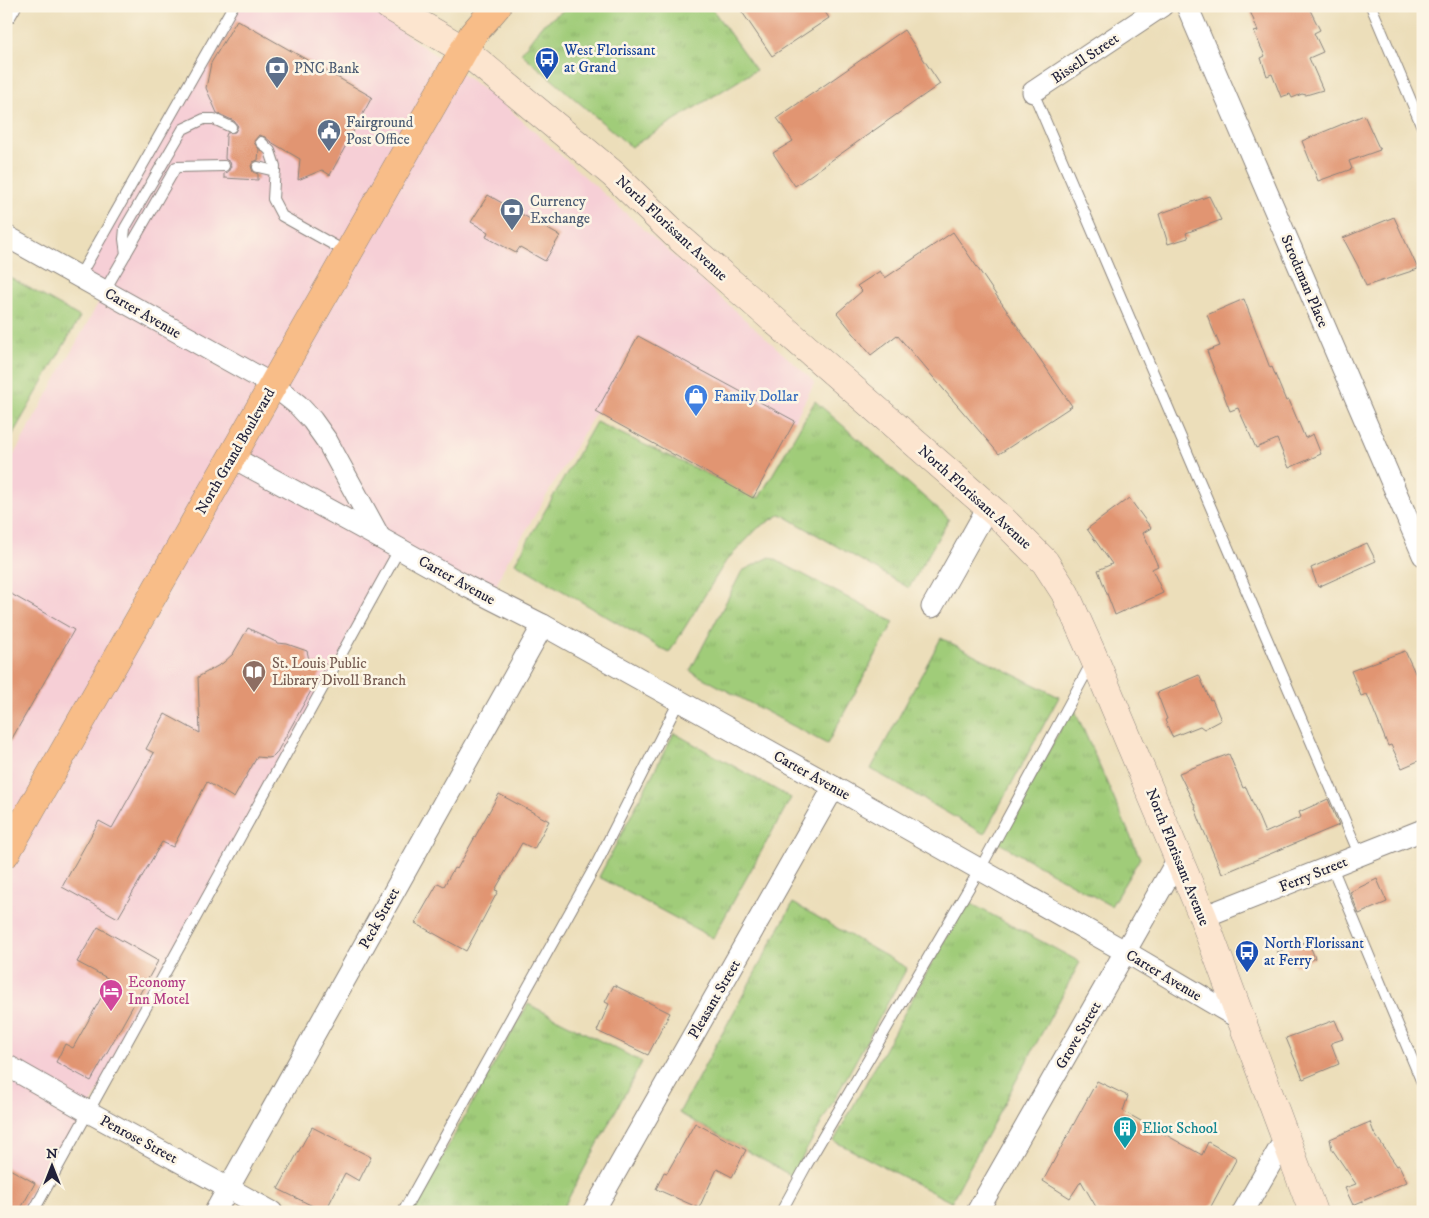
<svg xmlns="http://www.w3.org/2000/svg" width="1429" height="1218" viewBox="0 0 1429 1218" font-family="'IM FELL DW Pica',serif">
<defs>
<pattern id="grass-tufts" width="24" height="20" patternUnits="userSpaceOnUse" patternTransform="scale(1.25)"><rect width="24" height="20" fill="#a0cc79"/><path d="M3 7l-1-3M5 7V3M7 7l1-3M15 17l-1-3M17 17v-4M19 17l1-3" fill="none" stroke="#8aaf6a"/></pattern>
</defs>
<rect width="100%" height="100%" fill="#fcf5e5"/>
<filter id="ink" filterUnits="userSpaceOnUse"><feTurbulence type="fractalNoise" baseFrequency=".02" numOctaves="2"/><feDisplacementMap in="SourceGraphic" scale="10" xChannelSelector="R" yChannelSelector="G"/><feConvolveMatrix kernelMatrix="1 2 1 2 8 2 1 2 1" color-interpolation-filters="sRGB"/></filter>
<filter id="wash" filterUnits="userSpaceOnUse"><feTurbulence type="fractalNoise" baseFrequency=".0096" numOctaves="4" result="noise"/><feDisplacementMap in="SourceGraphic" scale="20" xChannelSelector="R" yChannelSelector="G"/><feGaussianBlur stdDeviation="1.12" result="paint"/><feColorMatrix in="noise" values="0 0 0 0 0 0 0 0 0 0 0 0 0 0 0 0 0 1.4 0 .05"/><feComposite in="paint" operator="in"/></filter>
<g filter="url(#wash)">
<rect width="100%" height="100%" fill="#ecdeba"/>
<path fill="#f6cfd6" d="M233,6h133l134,95 315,281 -62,116 -157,-86 -93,157 -12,30 -91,-50 -369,663h-25v-743l99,-178 -26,-14z"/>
<g fill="url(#grass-tufts)" stroke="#61775a">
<path d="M570,6h140l46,64 -125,77 -110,-94 20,-27z"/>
<path d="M6,275l74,42 -74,129z"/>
<path d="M815,401l134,118 -40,69 -128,-74 -23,14 -32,33 -57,92 -154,-90 81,-141 163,76z"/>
<path d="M770,557l124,65 -67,122 -137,-73 52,-100z"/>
<path d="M941,638l118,59 -75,137 -113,-65z"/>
<path d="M1073,706l67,152 -29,48 -112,-63z"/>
<path d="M674,733l117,65 -78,140 -114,-61z"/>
<path d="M966,901l114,61 -129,240 -117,-61z"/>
<path d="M793,903l114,65 -115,208 -113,-63z"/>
<path d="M528,1004l114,58 -81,150h-150z"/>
</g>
<g id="blocks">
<g fill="#e19572">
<path d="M738,6h83l8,12 -57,38z"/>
<path d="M1248,6h60l12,24 -6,3 9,19 -14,6 14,32 -17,5 -4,-1 -10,4 -2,-4 -9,3 -9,-23 -5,2 -6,-18 4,-2 -11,-24 4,-1z"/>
<path d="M237,20l135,77 -42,78 -8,-5 -24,10 2,-21 -29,-17 -6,-5 -6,-2 -5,6 1,3 4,5 -1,11 -5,2 -2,4 2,6 5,2v6l-34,-2v-5l4,-1 3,-6 -1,-4 -5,-3 1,-23 1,-3 8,-1 3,-6 -4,-5 -17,-8 -11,-25 5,-25z"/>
<path d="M904,30l36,54 -145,102 -22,-33 20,-12 -16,-23z"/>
<path d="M1364,115l16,35 -31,11 3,8 -34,12 -16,-40z"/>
<path d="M488,195l72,41 -15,25 -25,-14 -4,6 -30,-16 2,-5 -17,-10z"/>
<path d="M1209,196l12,24 -35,13 2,5 -20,6 -9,-30z"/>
<path d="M1394,217l24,52 -52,17 -8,-20 -15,-28z"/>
<path d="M953,232l119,174 -73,48 -102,-119 -26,20 -34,-42 25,-22 -5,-5 23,-15 5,7z"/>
<path d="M1244,299l26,69 2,-1 14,34 3,-1 16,38 8,-4 8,20 -32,14 -12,-29 -21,9 -18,-40 -8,3 -23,-60 13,-5 -13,-31z"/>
<path d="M638,336l157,85 -42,77 -157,-86z"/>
<path d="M1129,498l22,30 -8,5 15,33 -6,3 11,24 -48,22 -17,-45 14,-6 -25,-35z"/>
<path d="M1367,543l9,18 -58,26 -7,-19z"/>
<path d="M6,591l68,39 -68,119z"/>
<path d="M248,628l30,15 9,1 20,7 3,13h16l-50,90 -3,3 -5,1 -11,-1 -23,41 -27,-16 -34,65 -11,-5 -44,76 -56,-31 37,-66 13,7 42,-75 -8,-4 19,-35 35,19 -2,-56 25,-14 10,-9z"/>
<path d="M1405,651l11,24 7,-2v86l-21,9 -11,-23 -3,1 -21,-52 -6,2 -10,-25z"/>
<path d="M1199,675l11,25 2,-1 9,21 -17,9 -4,-3 -28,11 -7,-17 2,-1 -10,-26z"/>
<path d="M1229,754l14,34 3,-1 19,46 36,-16 -2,-5 29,-13 11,26 -117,49 -21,-50 -6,-16h1l-17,-35z"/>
<path d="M499,794l50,27 -15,28 -12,-6 -27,47 3,1 -32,60 -51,-28 23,-40 6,3 10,-18 3,1z"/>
<path d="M1377,879l10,23 -28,12 -9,-22z"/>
<path d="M98,927l60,34 -67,120 -35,-19 9,-18 8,4 38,-68 -34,-18z"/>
<path d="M1308,941l7,17 -19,8 -19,-14z"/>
<path d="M614,985l56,28 -22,42 -51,-24 12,-27 -4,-2z"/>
<path d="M1335,1020l8,19 -12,4 8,21 -36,15 -17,-41z"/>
<path d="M1097,1081l31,15 -5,15 79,44 6,-13 29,16 -29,54h-109l-18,-31 -11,17 -27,-17z"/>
<path d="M1370,1122l4,11 23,33 2,-1 8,17 -54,23 -8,-17 11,-4 -24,-35 -2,-10z"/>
<path d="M695,1123l51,27 -14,27 -15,-8 -18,39 -43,-19 8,-17 3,1z"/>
<path d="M312,1127l59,30 -12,24 -14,-8 -20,39 -47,-23z"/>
<path d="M6,1167l29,16 -16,29h-13z"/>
</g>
</g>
</g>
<g filter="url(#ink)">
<use href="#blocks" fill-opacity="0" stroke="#87807a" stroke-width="1"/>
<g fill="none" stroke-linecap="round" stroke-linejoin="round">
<g stroke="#87807a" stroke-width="12">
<g id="service">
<path d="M1371,6l52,123"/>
<path d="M1033,92l327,764"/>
<path d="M261,142l9,9 5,15 -2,33 9,17 66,37"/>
<path d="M258,167l17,4"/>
<path d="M126,254l-2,-15 1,-11 58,-99 21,-10h10l17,8"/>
<path d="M79,277l154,-271"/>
<path d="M105,290l71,-123 48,-1"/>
<path d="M1332,867l91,218"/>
<path d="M33,1212l367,-664"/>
<path d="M403,1212l194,-349 82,-162"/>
<path d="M781,1212l25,-46 174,-297 112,-207"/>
</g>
</g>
<g stroke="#87807a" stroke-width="23">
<g id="minor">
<path d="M1187,6l236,549"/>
<path d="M6,13l4,-7"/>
<path d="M1033,92l129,-86"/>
<path d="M6,236l267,149 25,20 14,15 15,21 53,97"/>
<path d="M232,457l148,81 88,49 75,38 291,162 292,165 114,67"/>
<path d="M932,607l56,-100"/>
<path d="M1203,917l220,-87"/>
<path d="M6,1065l81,46 185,101"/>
<path d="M215,1212l328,-587"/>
<path d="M593,1212l241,-425"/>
<path d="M977,1212l202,-355"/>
<path d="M1243,1212l43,-75"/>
</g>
</g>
<g stroke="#87807a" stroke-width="29">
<path id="secondary" d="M389,6l75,44 149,124 61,59 326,284 45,45 20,31 29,65 109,259 110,295"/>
</g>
<g stroke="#87807a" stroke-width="29">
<path id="primary" d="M6,853l467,-819 24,-28"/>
</g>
<use href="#service" stroke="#fff" stroke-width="10"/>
<use href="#minor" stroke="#fff" stroke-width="21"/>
<use href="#secondary" stroke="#fce5cf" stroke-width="28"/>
<use href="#primary" stroke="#f8bd88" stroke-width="28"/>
</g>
</g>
<defs>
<g id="bus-pin" transform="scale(1.25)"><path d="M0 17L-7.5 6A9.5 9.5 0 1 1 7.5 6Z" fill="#1a4fb4" stroke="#fcf5e5"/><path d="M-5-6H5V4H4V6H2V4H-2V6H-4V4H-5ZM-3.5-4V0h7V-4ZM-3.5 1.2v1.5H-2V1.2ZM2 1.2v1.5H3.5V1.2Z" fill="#fff"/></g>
<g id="bank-pin" transform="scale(1.25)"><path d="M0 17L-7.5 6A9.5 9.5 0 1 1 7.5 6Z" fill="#5c6f8a" stroke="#fcf5e5"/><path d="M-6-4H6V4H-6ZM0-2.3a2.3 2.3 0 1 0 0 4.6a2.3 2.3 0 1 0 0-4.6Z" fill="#fff"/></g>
<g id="civic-pin" transform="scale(1.25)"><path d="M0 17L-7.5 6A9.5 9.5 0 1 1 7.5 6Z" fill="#5c6f8a" stroke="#fcf5e5"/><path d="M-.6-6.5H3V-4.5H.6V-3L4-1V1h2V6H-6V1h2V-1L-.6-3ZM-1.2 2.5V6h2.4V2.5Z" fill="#fff"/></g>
<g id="shop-pin" transform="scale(1.25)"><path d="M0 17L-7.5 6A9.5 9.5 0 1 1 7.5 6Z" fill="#3f7fe0" stroke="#fcf5e5"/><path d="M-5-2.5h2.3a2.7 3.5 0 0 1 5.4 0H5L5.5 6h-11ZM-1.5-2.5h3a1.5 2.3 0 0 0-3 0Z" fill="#fff"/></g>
<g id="library-pin" transform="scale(1.25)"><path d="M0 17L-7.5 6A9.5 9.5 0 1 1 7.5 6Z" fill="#8d6e63" stroke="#fcf5e5"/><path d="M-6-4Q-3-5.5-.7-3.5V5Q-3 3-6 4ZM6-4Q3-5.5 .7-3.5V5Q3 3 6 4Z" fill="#fff"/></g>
<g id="hotel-pin" transform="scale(1.25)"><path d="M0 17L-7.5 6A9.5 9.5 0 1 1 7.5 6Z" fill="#d1479c" stroke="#fcf5e5"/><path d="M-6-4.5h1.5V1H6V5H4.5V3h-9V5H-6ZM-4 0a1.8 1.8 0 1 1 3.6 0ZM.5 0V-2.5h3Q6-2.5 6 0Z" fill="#fff"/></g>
<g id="building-pin" transform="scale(1.25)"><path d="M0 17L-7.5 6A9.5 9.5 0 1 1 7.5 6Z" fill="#0f9aa8" stroke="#fcf5e5"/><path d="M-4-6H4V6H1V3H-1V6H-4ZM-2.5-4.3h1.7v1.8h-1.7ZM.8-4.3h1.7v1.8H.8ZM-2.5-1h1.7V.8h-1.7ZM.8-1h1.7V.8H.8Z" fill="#fff"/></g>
</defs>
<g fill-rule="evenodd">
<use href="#bus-pin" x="547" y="59"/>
<use href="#bank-pin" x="277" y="68"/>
<use href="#civic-pin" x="329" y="131"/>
<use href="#bank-pin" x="512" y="210"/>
<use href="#shop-pin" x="696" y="396"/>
<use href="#library-pin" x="254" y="672"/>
<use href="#bus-pin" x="1247" y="952"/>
<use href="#hotel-pin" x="111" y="991"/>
<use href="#building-pin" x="1125" y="1128"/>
</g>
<g text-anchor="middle" stroke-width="5" stroke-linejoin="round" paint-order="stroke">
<g font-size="15" fill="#164399" stroke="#fcf5e5" text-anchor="start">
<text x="564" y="55">West Florissant<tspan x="564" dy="17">at Grand</tspan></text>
<text x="1264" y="948">North Florissant<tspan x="1264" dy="17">at Ferry</tspan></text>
</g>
<g font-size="15" fill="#22223b" stroke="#fcf5e5">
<text transform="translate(1085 58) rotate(-34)" y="5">Bissell Street</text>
<text transform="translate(672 228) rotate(43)" y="5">North Florissant Avenue</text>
<text transform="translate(1305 281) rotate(67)" y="5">Strodtman Place</text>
<text transform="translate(143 313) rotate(30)" y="5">Carter Avenue</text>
<text transform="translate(235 451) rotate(-60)" y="5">North Grand Boulevard</text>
<text transform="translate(975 497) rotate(42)" y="5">North Florissant Avenue</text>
<text transform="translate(457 580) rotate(29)" y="5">Carter Avenue</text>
<text transform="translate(812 775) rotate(29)" y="5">Carter Avenue</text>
<text transform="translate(1178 857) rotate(68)" y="5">North Florissant Avenue</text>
<text transform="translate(1313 874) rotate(-22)" y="5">Ferry Street</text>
<text transform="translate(379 918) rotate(-61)" y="5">Peck Street</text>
<text transform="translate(1164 975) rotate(31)" y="5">Carter Avenue</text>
<text transform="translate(714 999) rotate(-60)" y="5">Pleasant Street</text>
<text transform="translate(1078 1035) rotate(-60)" y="5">Grove Street</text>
<text transform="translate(139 1139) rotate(28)" y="5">Penrose Street</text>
</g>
<g font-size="15" fill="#4e5e75" stroke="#fcf5e5" text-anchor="start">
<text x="294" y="73">PNC Bank</text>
<text x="346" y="127">Fairground<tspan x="346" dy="17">Post Office</tspan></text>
<text x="530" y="206">Currency<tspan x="530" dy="17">Exchange</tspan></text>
</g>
<g font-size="15" fill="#366cbe" stroke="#fcf5e5" text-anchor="start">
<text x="714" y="401">Family Dollar</text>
</g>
<g font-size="15" fill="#785e54" stroke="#fcf5e5" text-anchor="start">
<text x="272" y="668">St. Louis Public<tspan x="272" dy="17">Library Divoll Branch</tspan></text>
</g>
<g font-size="15" fill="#b23c85" stroke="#fcf5e5" text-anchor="start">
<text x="128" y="987">Economy<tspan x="128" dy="17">Inn Motel</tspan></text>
</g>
<g font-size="15" fill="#0d838f" stroke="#fcf5e5" text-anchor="start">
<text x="1142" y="1133">Eliot School</text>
</g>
</g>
<rect width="1429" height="1218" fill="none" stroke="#fcf5e5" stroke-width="25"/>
<g transform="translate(52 1166)" stroke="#fcf5e5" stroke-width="4" paint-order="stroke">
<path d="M0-4L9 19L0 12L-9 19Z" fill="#22223b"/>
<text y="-8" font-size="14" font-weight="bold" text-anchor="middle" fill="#22223b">N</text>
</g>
</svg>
